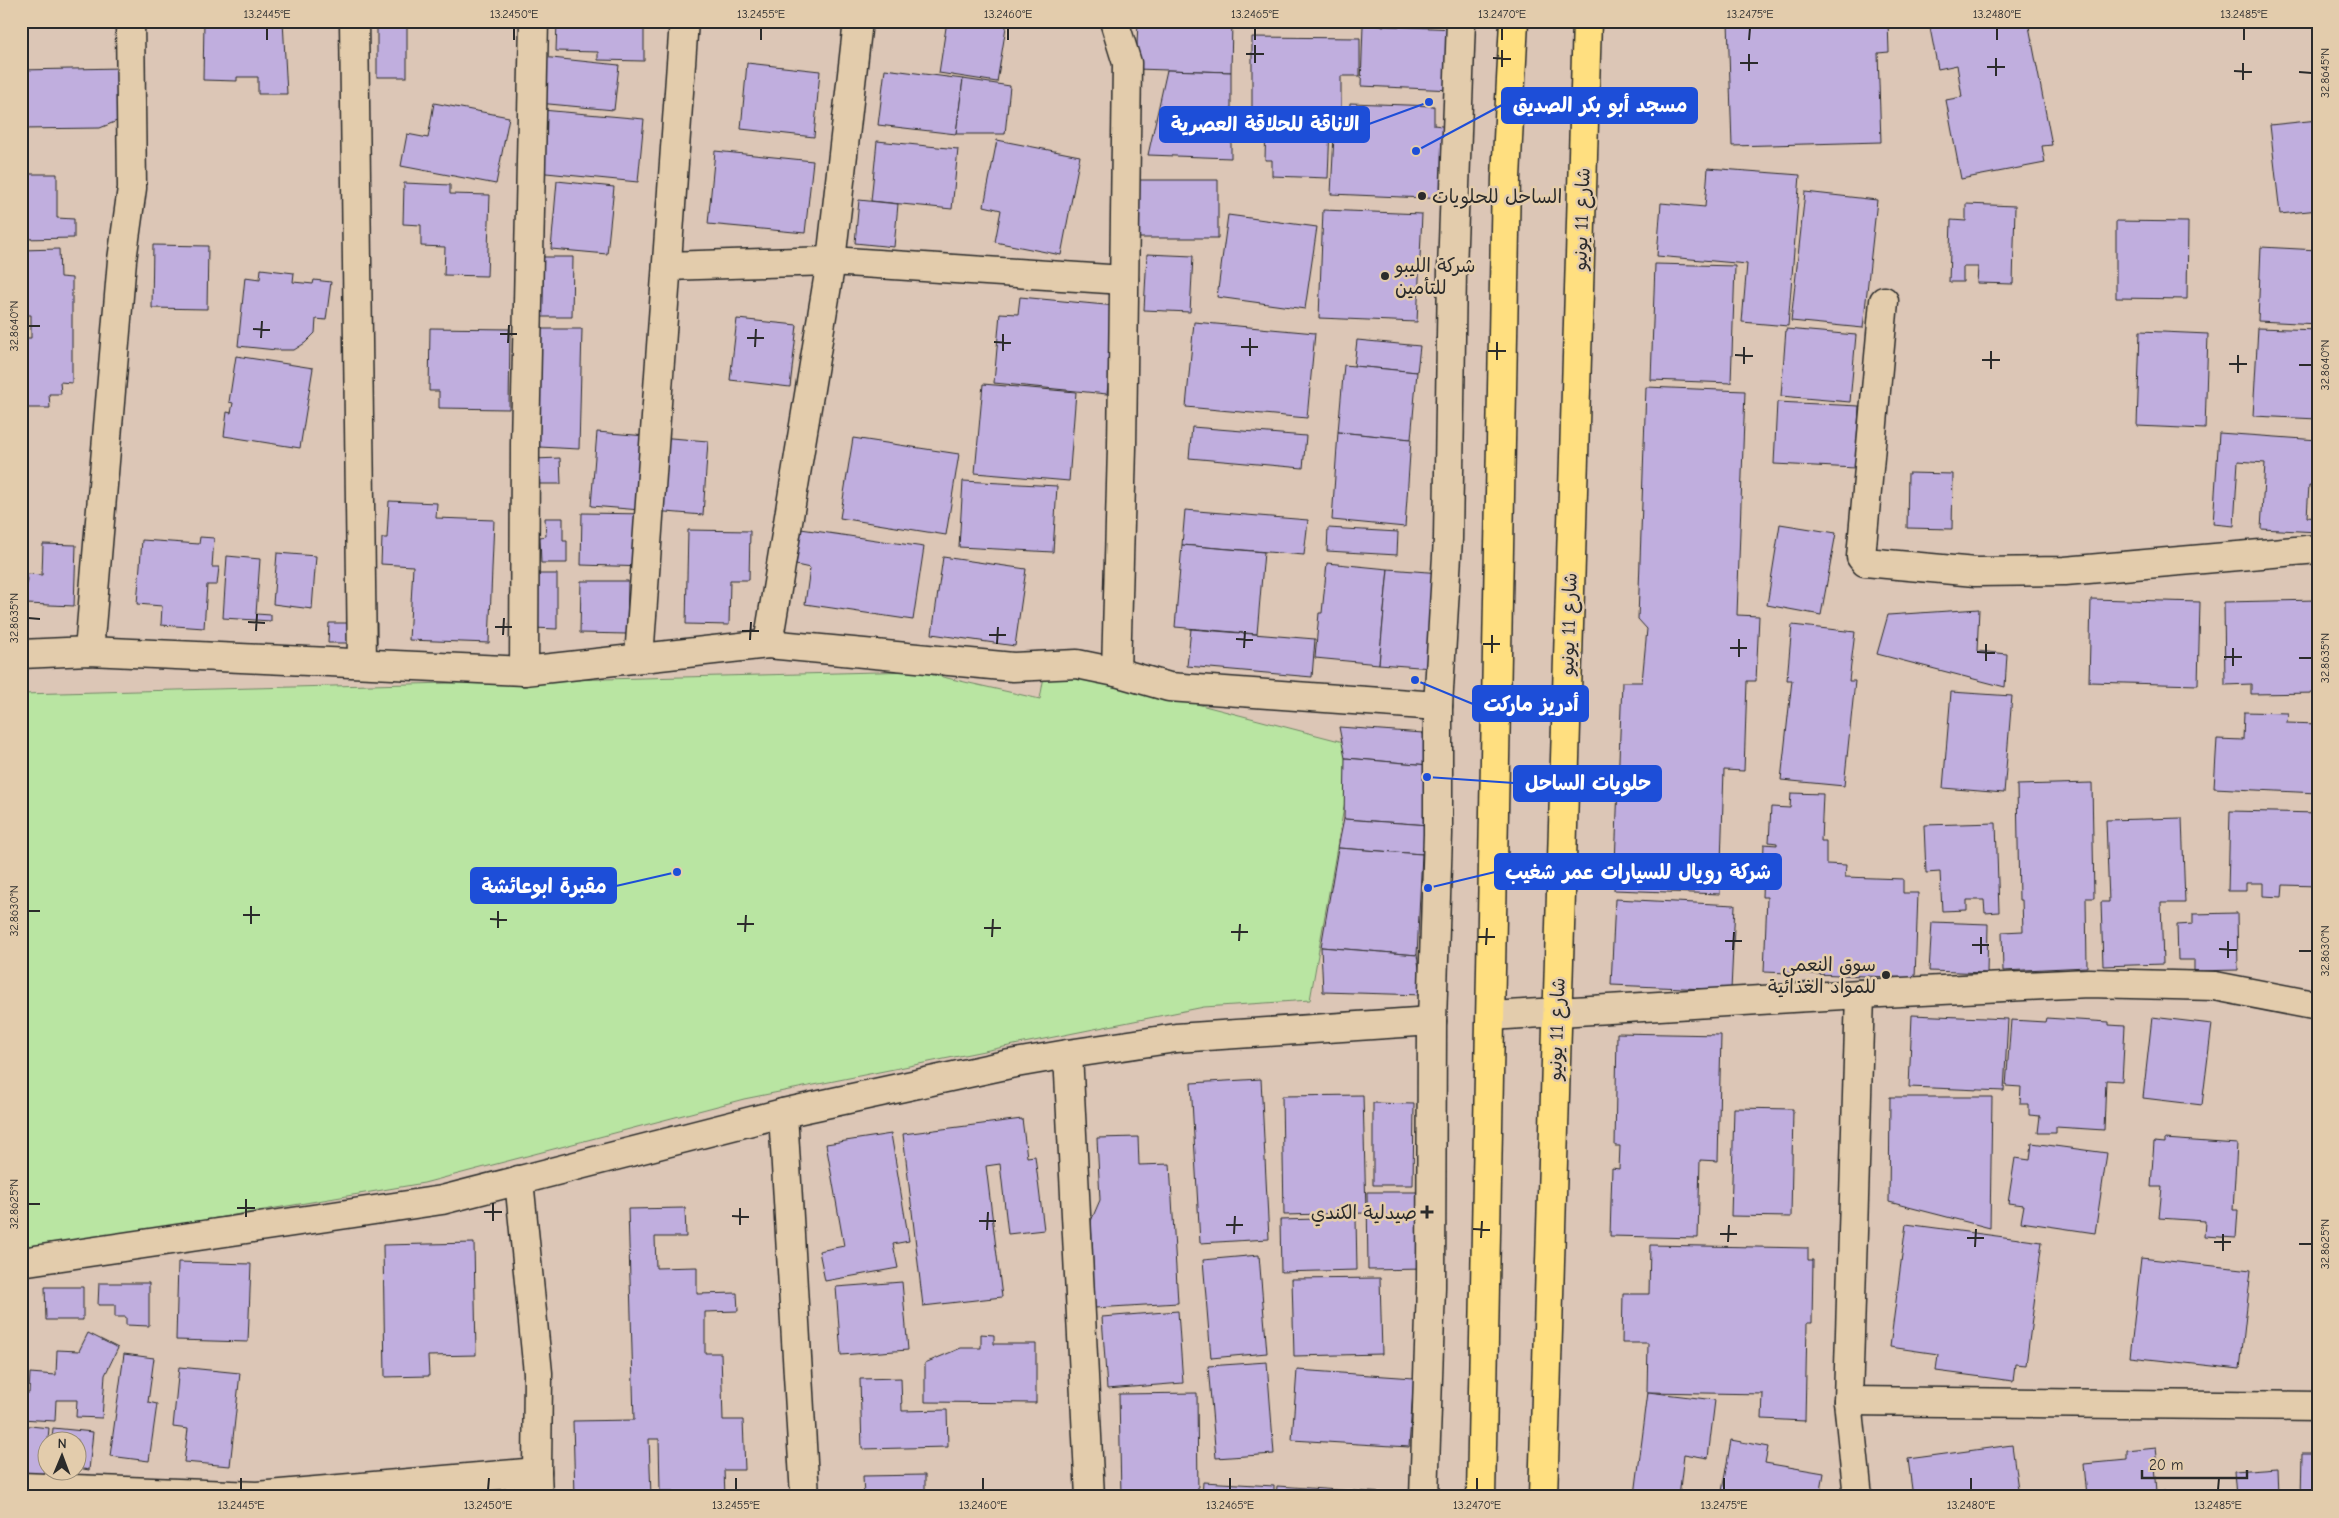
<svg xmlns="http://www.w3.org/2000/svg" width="2339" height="1518" viewBox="0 0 2339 1518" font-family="'Comic Neue','Playpen Sans Arabic',sans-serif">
<rect width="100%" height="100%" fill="#dcc6b6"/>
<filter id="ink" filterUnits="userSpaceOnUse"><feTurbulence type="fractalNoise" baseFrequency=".02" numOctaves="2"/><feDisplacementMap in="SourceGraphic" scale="10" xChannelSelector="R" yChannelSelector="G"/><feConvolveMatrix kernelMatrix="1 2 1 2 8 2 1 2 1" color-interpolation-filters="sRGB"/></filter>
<g filter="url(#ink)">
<path fill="#b9e5a2" stroke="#728866" d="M1046,665l309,80 -45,255 -106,7 -460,92 -320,84 -403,68v-557l895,-23 124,28z"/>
<g fill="#c0aede" stroke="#2b2b2b">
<path d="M204,21h79l4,73h-29v-17h-21v4l-34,-1z"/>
<path d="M557,21l87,2v38l-46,-1v-8l-42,-1z"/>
<path d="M947,21h60l-10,61 -58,-9z"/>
<path d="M1138,21h94l-1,51 -95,-3z"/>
<path d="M1357,21h67l-1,7 -66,-3z"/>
<path d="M1728,21h160l1,31 -11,1 3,89 -149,4z"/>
<path d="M1939,21h89l24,124 -10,1 3,17 -84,16 -15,-79 16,-3 -5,-32 -19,4 -8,-41 10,-2z"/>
<rect x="377" y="22" width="30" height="55"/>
<path d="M1363,25l93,4 -3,61 -92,-4z"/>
<path d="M1252,37l108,1v38h-19v34h-89z"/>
<path d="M542,57l77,8 -5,45 -76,-7z"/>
<path d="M747,63l73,8 -6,66 -73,-8z"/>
<path d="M122,68l1,44 -6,9 -17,7 -79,1v-59z"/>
<path d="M885,69l78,10 -7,55 -78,-9z"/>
<path d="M1167,70l64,2v86l-83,-3z"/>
<path d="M963,79l47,7 -5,48h-49z"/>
<path d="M434,103l75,14 -13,67 -95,-18 6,-32 21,4z"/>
<path d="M1350,103l84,3v19l15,2v72l-118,-5 3,-59h15z"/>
<path d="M542,110l102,9 -6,63 -102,-10z"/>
<path d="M2318,120v90l-38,4 -10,-89z"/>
<path d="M1266,124l64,2 -2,52 -56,-2v-16h-7z"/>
<path d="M997,140l83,16 -19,99 -66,-13 6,-32 -17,-4z"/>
<path d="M877,141l81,8 -6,60 -81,-8z"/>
<path d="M715,151l98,10 -8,72 -97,-9z"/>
<path d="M1708,168l92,7 -12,151 -46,-4 5,-58 -90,-8 4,-53 44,4z"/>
<path d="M21,174h36v44l17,1v19l-53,1z"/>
<path d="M1136,180h82v58h-83z"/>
<path d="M557,181l57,6 -7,67 -56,-5z"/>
<path d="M404,183l46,2v9l40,1 -3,81 -43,-1 1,-28 -24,-1v-21l-18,-1z"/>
<path d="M1805,192l72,8 -14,128 -72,-7z"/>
<path d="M859,200l39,4 -4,43 -39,-4z"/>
<path d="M1966,204l49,2 -2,78 -36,-1 1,-16h-15v15h-14l2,-62 15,1z"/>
<path d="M1323,210l99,4 -5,108 -98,-4z"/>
<path d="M1228,215l89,12 -12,82 -88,-12z"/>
<path d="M2116,221l72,1 -1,77 -71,-1z"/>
<path d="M153,245l55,1 -1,63 -55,-1z"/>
<path d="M2261,247l57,3v74l-60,-3z"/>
<path d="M59,249l1,28 12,1v105l-12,-1 1,12h-12l1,14h-29v-70h10v-23h-10v-65z"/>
<path d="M1147,254l46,2 -3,56 -46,-2z"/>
<path d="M539,257h34l-1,60h-34z"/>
<path d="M1655,264l80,2 -4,117 -80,-3z"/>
<path d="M261,269l33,4 -1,9 20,2 1,-4 17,2 -5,38 -10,-1 -1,14 -10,10 -11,7h-18l-38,-4 7,-69 15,2z"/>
<path d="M1020,297l96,9 -9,88 -113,-11 6,-70 18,1z"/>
<path d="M737,319l60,6 -7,62 -60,-7z"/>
<path d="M1194,322l121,11 -8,85 -121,-11z"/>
<path d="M430,328l80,1 -1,80 -70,-1v-17h-10z"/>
<path d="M2258,328l60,2v89l-65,-3z"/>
<path d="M541,329h41l-3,120 -40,-2z"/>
<path d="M1786,329l70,6 -6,67 -69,-6z"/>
<path d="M2140,331l68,3 -3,95 -68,-3z"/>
<path d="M1357,340l63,6 -3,26 -63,-6z"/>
<path d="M236,356l77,12 -13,80 -76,-12 3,-24 4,1 2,-10 -4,-1z"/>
<path d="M1344,365l73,7 -6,67 -73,-7z"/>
<path d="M983,384l93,8 -7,89 -94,-8z"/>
<path d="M1646,387l99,4 -8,224 22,1 -3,65h-9l-3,90 -20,-1 -4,124 -106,-4 8,-208h20l5,-53 -9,-10z"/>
<path d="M1777,402l82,4 -3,62 -82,-4z"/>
<path d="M1192,427l114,9 -3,32 -114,-10z"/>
<path d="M597,432l111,9 -5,74 -112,-9z"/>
<path d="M1338,432l73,7 -6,88 -73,-7z"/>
<path d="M2219,433l99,7 -1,46 -8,-1 -2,32 11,1v14l-57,-3 4,-66 -27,-2 -4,65 -21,-2z"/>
<path d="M853,438l106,16 -13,81 -106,-17z"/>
<path d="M560,458l1,26h-27l-1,-25z"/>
<path d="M1908,473l45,1 -1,55 -45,-1z"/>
<path d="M963,481l94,5 -4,66 -94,-5z"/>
<path d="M389,501l48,2 -1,15 58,2 -5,123 -80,-3 4,-74 -32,-2 1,-26h5z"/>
<path d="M1185,510l123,10 -4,35 -122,-10z"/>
<path d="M582,513l66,1 -1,53 -66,-2z"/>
<path d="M545,518h18v23h4v22h-26l-1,-26 6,-1z"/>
<path d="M1780,524l56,9 -15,82 -54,-10z"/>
<path d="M1328,528l70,4 -1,23 -70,-4z"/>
<path d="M801,529l123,18 -11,73 -108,-16 5,-36 -14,-3z"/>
<path d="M688,530l62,1 -1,49h-19l-1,45 -43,-1z"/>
<path d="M200,537l14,1 -2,29h7l-2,18h-10l-3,43 -43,-3 1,-19 -25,-2 5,-64 57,4z"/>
<path d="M43,544l33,1 -2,61 -48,-2 1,-30 15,1z"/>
<path d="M1182,545l82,7 -7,82 -82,-7z"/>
<path d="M277,553l39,3 -4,53 -39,-5z"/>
<path d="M227,556l33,3 -4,55 15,1v6l-48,-3z"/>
<path d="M943,557l83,12 -11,77 -83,-12z"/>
<path d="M1327,563l61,6 -9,95 -64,-6 4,-45h3z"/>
<path d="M1388,569l53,4 -9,95 -53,-4z"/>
<path d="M533,574h24v55l-24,-1z"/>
<path d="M581,581h47l-1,53 -47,-1z"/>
<path d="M2091,599l109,3 -2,83 -109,-3z"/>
<path d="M2318,600v93l-67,1v-10l-26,1 -1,-83z"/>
<path d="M1979,609l-2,42 30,3 -2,33 -128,-33 11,-39z"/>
<path d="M329,623h48v20h-49z"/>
<path d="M1792,625l63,7 -6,49h6l-11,105 -63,-6 11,-100h-5z"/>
<path d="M1191,629l124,10 -3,38 -125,-11z"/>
<path d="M1951,692l61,4 -8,97 -61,-5z"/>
<path d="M2244,712l44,1 -1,10 31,1v69l-104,-5 3,-49 26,1z"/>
<path d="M1339,727l84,6 6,32 -84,-7z"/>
<path d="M1345,758l84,7v60l-85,-6z"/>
<path d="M2092,783l2,115h-8l1,69 -84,4 -1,-39 21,-1 -1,-31h-3l-2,-115z"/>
<path d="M1791,793l32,1 -2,47h5v23l20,1 -1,12 58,2v14h15l-3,85 -151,-6 3,-75h-5l2,-53 13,1v-2l-8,-1 2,-35 19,1z"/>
<path d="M2230,811l88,2v73l-35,-1 -1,12 -19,-1v-13h-17v8h-18z"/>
<path d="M2182,818l3,85h-24l2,61 -60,2 -2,-64h8l-3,-82z"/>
<path d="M1344,819l85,6 -7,29 -84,-6z"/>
<path d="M1996,823l3,89 -14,1 -1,-13h-17v10l-25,1 -2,-39 -14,1 -2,-48z"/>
<path d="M1338,848l84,6 -5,101 -96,-8z"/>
<path d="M1615,899l120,6 -4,85 -120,-5z"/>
<path d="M2237,913l1,57 -44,1v-11h-16l-1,-35 16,-1v-10z"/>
<path d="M1932,922l56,2 -1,49 -58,-2z"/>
<path d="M1321,947l96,8 6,40 -100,-3z"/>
<path d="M1912,1015l96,4 -4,72 -95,-4z"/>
<path d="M2152,1017l60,7 -10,81 -59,-7z"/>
<path d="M2046,1018l63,4v3l16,1 -3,55 -16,-1 -2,50 -48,-3v6h-18l2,-17 -11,-1v-11h-9l1,-17 -15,-1 5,-66 34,2z"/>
<path d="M1617,1033l104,2 -3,126 -18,-1 -2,78 -88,-2 2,-68 7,1 1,-23h-5z"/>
<path d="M1261,1079l8,160 -69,4 -9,-160z"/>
<path d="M1363,1095l3,118 -82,2 -2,-119z"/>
<path d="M1890,1097h102l-2,131 -101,-26z"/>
<path d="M1373,1103l41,1 -1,81h-40z"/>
<path d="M1734,1108l59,1 -2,108 -60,-1z"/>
<path d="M1022,1119l5,38 8,-1 9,74 -36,4 -8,-70 -14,2 16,131 -79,9 -20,-172z"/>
<path d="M891,1134l18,107 -16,3 5,24 -73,13 -6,-30 25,-5 -18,-102z"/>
<path d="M1138,1137l1,28 31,-1 8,139 -83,5 -4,-87 9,-21 -3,-62z"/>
<path d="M2165,1139l72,5 -4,66h5l-2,28 -32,-2 1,-15 -46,-3 3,-31h-11l3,-45 11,1z"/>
<path d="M2032,1143l75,10 -12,80 -74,-11 3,-17 -16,-2 7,-45 15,2z"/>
<path d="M1367,1192h58v77l-57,1z"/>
<path d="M685,1208l1,29h-31l1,31 41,-1v27l40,-1 1,18 -33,1v41h16l2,67h20l2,50h-21l1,27h-52v-6h-13l-1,-52h-10l2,58h-76l-2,-76 61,-1 -6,-211z"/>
<path d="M1356,1218l1,52 -76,2 -1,-52z"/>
<path d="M1906,1224l136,18 -16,123 -11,-1 -2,17 -77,-10 2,-17 -48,-7z"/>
<path d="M474,1243l2,112 -48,1 1,20 -44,1 -2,-132z"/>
<path d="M1650,1245l158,3v12h5l-1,63h-5l-2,98 -43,-2 1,-25 -116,-2 1,-49h-26l1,-49h26z"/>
<path d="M1259,1255l8,98 -56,5 -8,-98z"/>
<path d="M2141,1258l110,12 -11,99 -110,-12z"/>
<path d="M178,1262l73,2 -3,78 -72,-2z"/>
<path d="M1380,1278l2,76 -88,2 -2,-77z"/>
<path d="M902,1282l6,68 -67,5 -5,-68z"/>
<path d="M99,1283h50v43l-23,-1v-8h-11v-12h-17z"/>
<path d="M45,1287h38v33h-37z"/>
<path d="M1178,1311l5,72 -76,6 -5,-72z"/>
<path d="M2318,1317v35h-5z"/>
<path d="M88,1333l30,15 -13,27 -3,43 -26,-1 1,-17h-21l-1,21 -34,-2v-27l8,1 1,-20 26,2 1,-25 22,1z"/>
<path d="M981,1334l13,1v9h42v59l-111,-1v-39l36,-15h20z"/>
<path d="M124,1354l30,4 -6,44 9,2 -8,57 -39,-5z"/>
<path d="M1267,1362l7,92 -58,4 -8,-92z"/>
<path d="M179,1367l61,6 -10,93 -46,-4 4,-33 -15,-2z"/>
<path d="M1297,1370l117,8 -5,69 -117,-7z"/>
<path d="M901,1378l1,33 45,-1 1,37 -86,2 -2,-70z"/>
<path d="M1648,1392l67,8 -7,58 -24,-4 -5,43 -44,-2z"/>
<path d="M1197,1393l1,104h-77l-2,-103z"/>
<path d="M21,1425l28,3 -5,53 -23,-2z"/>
<path d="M53,1428l40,4 -4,38 -11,-2v-28h-26z"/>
<path d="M1731,1440l37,7 -3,16 59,10 -4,24h-99z"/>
<path d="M2012,1445l7,52h-106l-5,-38z"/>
<path d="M2156,1448l2,17h-4l2,27 10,-1 1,6h-80l-3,-33 43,-4v-9z"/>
<path d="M2302,1453h16v44h-17z"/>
<path d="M2277,1468l1,29h-42l-2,-26z"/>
<path d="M925,1475v22h-61l-1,-21z"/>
<path d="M1203,1482l71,4v11h-72z"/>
<path d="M1277,1486l138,9v2h-139z"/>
<rect x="971" y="1492" width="56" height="5"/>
</g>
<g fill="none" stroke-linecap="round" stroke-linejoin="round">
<g stroke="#2b2b2b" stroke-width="31">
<g id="street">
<path d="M354,21l8,642"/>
<path d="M1114,21l13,42 -5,384 -6,225 53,15 269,19"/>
<path d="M667,266l164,-5 293,19"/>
<path d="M1884,301l-23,256 4,5 110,10 90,-1 253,-22"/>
<path d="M768,644l63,-383 27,-240"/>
<path d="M89,651l33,-391 10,-72 -2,-167"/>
<path d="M21,654l68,-3 435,20 244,-27 245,23 64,-3 39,8"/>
<path d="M639,658l45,-637"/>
<path d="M524,671l1,-227 9,-423"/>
<path d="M1491,1016l369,-22 228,-11 127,3 103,20"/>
<path d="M1068,1054l22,443"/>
<path d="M783,1113l22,384"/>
<path d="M519,1180l19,193 -1,99 1,25"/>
<path d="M21,1262l421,-62 341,-87 227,-49 58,-10 108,-16 256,-17"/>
<path d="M1848,1401l470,5"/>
<path d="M21,1487l236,9 280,-24"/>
<path d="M1424,1497l7,-210 1,-266 6,-187v-128l10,-167 4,-269 9,-249"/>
<path d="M1858,1497l-10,-96 12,-407"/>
</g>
</g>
<g stroke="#2b2b2b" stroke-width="31">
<g id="highway">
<path d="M1481,1497l25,-1319 8,-157"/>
<path d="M1543,1497l44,-1476"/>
</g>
</g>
<use href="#street" stroke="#e3ccac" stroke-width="28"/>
<use href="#highway" stroke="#ffdf80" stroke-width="28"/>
</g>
</g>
<path fill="none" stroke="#2b2b2b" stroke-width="2" d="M267,40v-12M514,40v-12M761,40v-12M1008,40v-12M1255,40v-12M1502,40v-12M1749,40l1,-12M1997,40v-12M2244,40v-12M1246,54h18M1493,58l18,1M1255,63v-18M1740,63h18M1502,67v-17M1987,67h18M1749,71v-17M2234,71l18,1M2299,72l13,1M1996,76v-18M2243,80v-17M28,326h12M253,329l17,1M500,334h17M261,338l1,-17M747,338h17M994,342l17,1M508,343l1,-18M755,347l1,-18M1241,347h17M1003,351v-17M1488,351h18M1735,355l18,1M1250,356v-18M1497,360v-18M1982,360h18M1744,364v-17M2229,364h18M2299,365h13M1991,369v-18M2238,373v-18M28,618l12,1M248,622l17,1M495,627h17M256,631l1,-17M742,631h17M503,635l1,-17M989,635h17M1236,639l17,1M750,640l1,-18M997,644l1,-17M1483,644h17M1244,648l1,-17M1730,648h17M1977,652l18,1M1492,653v-18M1739,657v-18M2224,657h18M2299,658h13M1986,661v-17M2233,666v-18M28,911h12M243,915h17M490,919l17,1M251,924v-18M737,924h17M498,928v-17M984,928h17M745,932l1,-17M1231,932h17M992,937l1,-18M1478,937h17M1239,941l1,-17M1725,941h17M1486,945l1,-17M1972,945h17M2219,949l18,1M1733,950l1,-18M2299,951h13M1981,954v-17M2228,958v-17M28,1204h12M237,1208h18M484,1212h18M732,1216l17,1M246,1217v-18M493,1221v-18M979,1221h17M740,1225v-17M1226,1225h17M1473,1229l17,1M987,1230l1,-18M1234,1234l1,-18M1720,1234h17M1481,1238l1,-17M1967,1238h17M1728,1242l1,-17M2214,1242h17M2299,1244h13M1975,1247l1,-18M2223,1251v-17M241,1490v-12M488,1490l1,-12M736,1490v-12M983,1490v-12M1230,1490v-12M1477,1490v-12M1724,1490v-12M1971,1490v-12M2218,1490l1,-12"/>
<g fill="#2b2b2b" stroke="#e3ccac" stroke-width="2">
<circle cx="1422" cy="196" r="5"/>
<circle cx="1385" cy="276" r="5"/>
<circle cx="1886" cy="975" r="5"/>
<path d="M1424.5 1204.5h5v5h5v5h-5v5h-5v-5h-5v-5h5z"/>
</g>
<g text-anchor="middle" stroke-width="5" stroke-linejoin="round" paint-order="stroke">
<g font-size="19" fill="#2b2b2b" stroke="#e3ccac" text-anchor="start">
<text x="1432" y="203">الساحل للحلويات</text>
<text x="1395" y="272">شركة الليبو<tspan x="1395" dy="22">للتأمين</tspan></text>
<text x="1876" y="971" text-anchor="end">سوق النعمي<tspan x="1876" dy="22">للمواد الغذائية</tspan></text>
<text x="1417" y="1219" text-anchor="end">صيدلية الكندي</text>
</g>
<g font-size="19" fill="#2b2b2b" stroke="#e3ccac">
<text transform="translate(1581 219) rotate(-88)" y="7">شارع 11 يونيو</text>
<text transform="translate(1568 624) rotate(-88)" y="7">شارع 11 يونيو</text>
<text transform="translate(1556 1029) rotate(-88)" y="7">شارع 11 يونيو</text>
</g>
</g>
<path fill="none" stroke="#1d4ed8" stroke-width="2" d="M1416 151L1502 105M1429 102L1369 124M1415 680L1473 704M1427 777L1514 783M1428 888L1495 872M677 872L616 886"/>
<g fill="#1d4ed8" stroke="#e3ccac" stroke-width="2">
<circle cx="1416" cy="151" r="5"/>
<circle cx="1429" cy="102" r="5"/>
<circle cx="1415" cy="680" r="5"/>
<circle cx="1427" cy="777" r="5"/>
<circle cx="1428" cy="888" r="5"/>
<circle cx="677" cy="872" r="5"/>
</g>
<g fill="#1d4ed8" stroke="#1d4ed8" stroke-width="2">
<rect x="1502" y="88" width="195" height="35" rx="5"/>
<rect x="1160" y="107" width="209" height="35" rx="5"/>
<rect x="1473" y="686" width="115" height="35" rx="5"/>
<rect x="1514" y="766" width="147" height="35" rx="5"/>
<rect x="1495" y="854" width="286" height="35" rx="5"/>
<rect x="471" y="868" width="145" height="35" rx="5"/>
</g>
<g font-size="20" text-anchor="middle" font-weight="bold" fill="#fff">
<text x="1600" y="112">مسجد أبو بكر الصديق</text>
<text x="1265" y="131">الاناقة للحلاقة العصرية</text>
<text x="1531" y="711">أدريز ماركت</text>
<text x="1588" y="790">حلويات الساحل</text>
<text x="1638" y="879">شركة رويال للسيارات عمر شغيب</text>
<text x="544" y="893">مقبرة ابوعائشة</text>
</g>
<rect width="2339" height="1518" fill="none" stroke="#e3ccac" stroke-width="55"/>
<g transform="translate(62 1456) rotate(1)"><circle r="24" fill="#e3ccac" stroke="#998c78"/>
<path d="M0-4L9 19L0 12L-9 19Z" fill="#2b2b2b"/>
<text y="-8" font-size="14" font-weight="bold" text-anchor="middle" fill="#2b2b2b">N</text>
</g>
<path d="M2142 1470v8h105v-8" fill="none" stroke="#2b2b2b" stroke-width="2.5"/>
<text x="2149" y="1470" font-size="15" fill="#2b2b2b" stroke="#e3ccac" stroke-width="4" paint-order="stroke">20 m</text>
<rect x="28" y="28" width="2284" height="1462" fill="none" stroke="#2b2b2b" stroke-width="2"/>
<g font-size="12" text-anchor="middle" fill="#2b2b2b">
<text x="267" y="18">13.2445°E</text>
<text x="514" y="18">13.2450°E</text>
<text x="761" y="18">13.2455°E</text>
<text x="1008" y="18">13.2460°E</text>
<text x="1255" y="18">13.2465°E</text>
<text x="1502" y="18">13.2470°E</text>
<text x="1750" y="18">13.2475°E</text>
<text x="1997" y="18">13.2480°E</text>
<text x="2244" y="18">13.2485°E</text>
<text transform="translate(2325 73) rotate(-90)" y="4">32.8645°N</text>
<text transform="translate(14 326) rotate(-90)" y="4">32.8640°N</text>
<text transform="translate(2325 365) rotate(-90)" y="4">32.8640°N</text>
<text transform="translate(14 618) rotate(-90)" y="4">32.8635°N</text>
<text transform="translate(2325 658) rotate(-90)" y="4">32.8635°N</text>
<text transform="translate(14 911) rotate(-90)" y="4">32.8630°N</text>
<text transform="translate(2325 951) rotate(-90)" y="4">32.8630°N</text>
<text transform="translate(14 1204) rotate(-90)" y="4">32.8625°N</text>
<text transform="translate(2325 1244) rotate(-90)" y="4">32.8625°N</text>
<text x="241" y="1509">13.2445°E</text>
<text x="488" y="1509">13.2450°E</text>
<text x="736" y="1509">13.2455°E</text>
<text x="983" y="1509">13.2460°E</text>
<text x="1230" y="1509">13.2465°E</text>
<text x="1477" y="1509">13.2470°E</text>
<text x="1724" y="1509">13.2475°E</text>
<text x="1971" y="1509">13.2480°E</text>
<text x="2218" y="1509">13.2485°E</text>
</g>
</svg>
